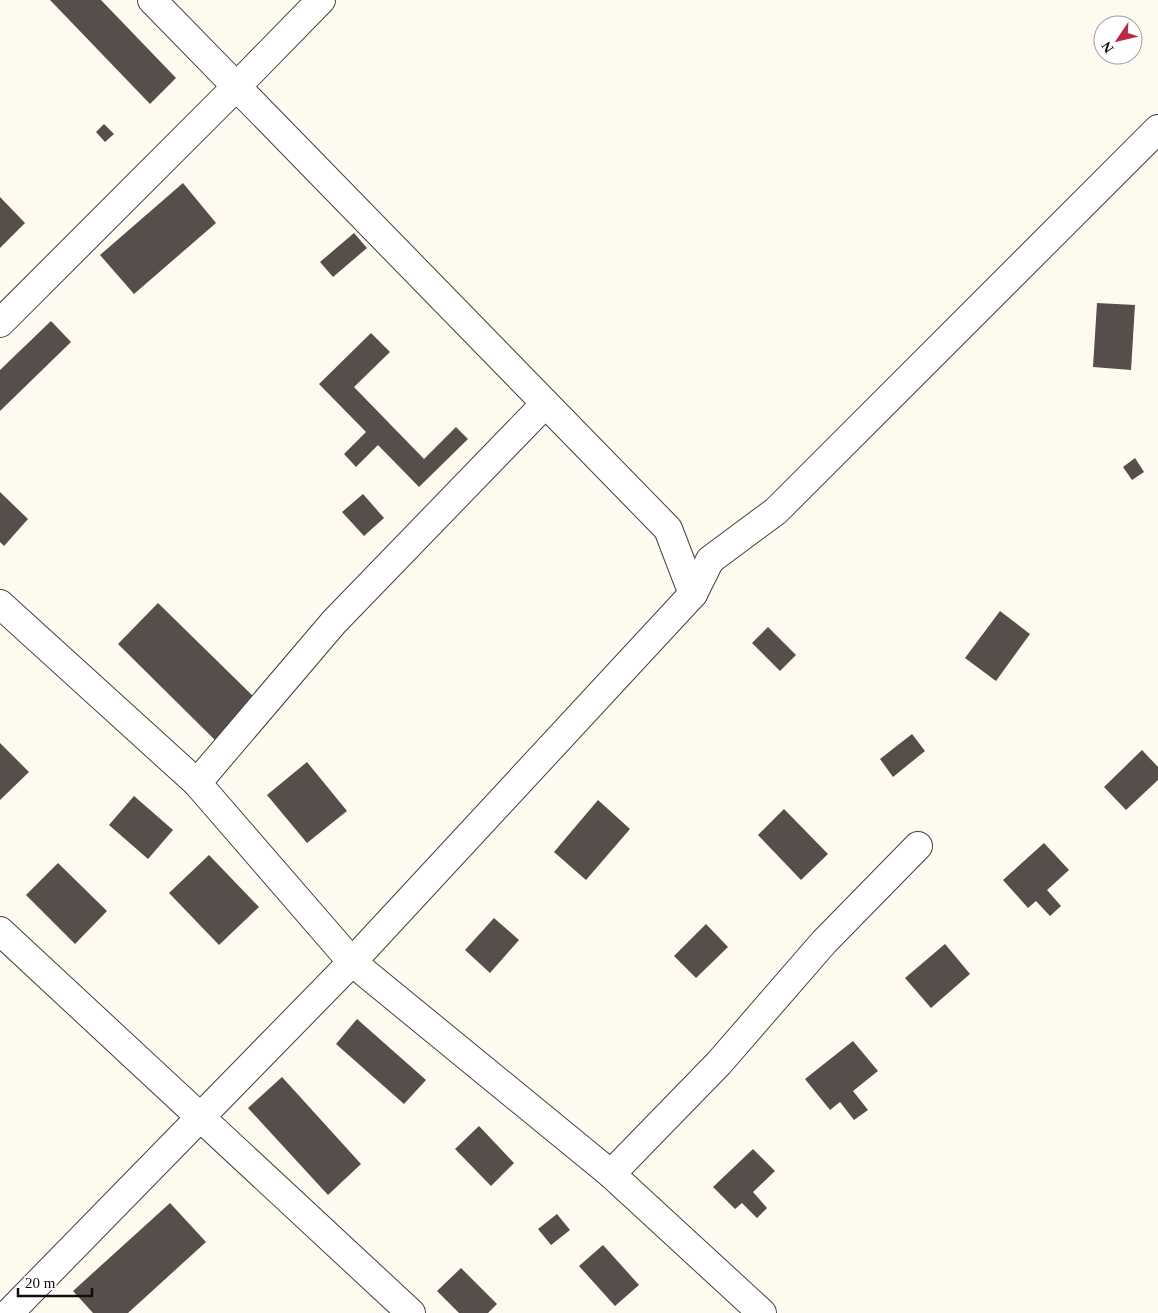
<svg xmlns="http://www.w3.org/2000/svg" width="1158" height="1313" viewBox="0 0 1158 1313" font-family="Georgia,serif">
<rect width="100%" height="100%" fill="#fffaef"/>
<g fill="#564e4b">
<path d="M50,0h51l75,78 -26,26z"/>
<path d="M104,124l10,10 -9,8 -9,-10z"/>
<path d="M183,183l33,40 -82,71 -34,-39z"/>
<path d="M0,197l25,26 -25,25z"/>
<path d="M354,233l13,15 -34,29 -13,-15z"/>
<path d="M1097,303l38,2 -4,65 -38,-3z"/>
<path d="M51,321l20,21 -71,69v-41z"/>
<path d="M371,333l19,19 -36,35 70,72 32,-32 12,12 -49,48 -41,-42 -22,22 -12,-13 22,-22 -47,-48z"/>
<path d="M1135,458l9,14 -12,8 -9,-13z"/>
<path d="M0,492l28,27 -24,27 -4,-4z"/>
<path d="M363,494l21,24 -20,18 -22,-24z"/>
<path d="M158,603l99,97 -41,41 -98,-97z"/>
<path d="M1000,611l30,23 -34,47 -31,-23z"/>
<path d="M768,627l28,28 -16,16 -28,-28z"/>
<path d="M912,734l13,17 -32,26 -13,-18z"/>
<path d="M0,743l29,29 -29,28z"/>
<path d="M1142,750l16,17v13l-32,30 -22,-23z"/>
<path d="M307,762l40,49 -40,32 -40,-48z"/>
<path d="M134,796l39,34 -25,29 -39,-34z"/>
<path d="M598,800l32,29 -44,51 -32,-28z"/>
<path d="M784,809l44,45 -27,26 -43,-45z"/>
<path d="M1044,843l25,27 -22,20 14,16 -11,10 -14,-15 -8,7 -25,-28z"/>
<path d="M209,855l50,52 -40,38 -50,-52z"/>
<path d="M58,863l49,48 -32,33 -49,-49z"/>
<path d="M494,918l25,22 -29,33 -25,-23z"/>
<path d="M706,924l22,23 -32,31 -22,-22z"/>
<path d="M945,944l25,30 -39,34 -26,-30z"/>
<path d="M357,1019l69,61 -22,24 -68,-60z"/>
<path d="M853,1041l25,30 -25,20 15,19 -14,10 -14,-18 -10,8 -25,-31z"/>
<path d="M282,1077l79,87 -33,31 -80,-87z"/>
<path d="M479,1126l35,37 -23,23 -36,-37z"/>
<path d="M753,1149l22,22 -22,21 14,16 -10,10 -15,-15 -7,6 -22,-22z"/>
<path d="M170,1203l36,39 -78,71h-35l-20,-22z"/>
<path d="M557,1214l13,16 -19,15 -13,-16z"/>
<path d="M603,1245l36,40 -24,21 -36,-40z"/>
<path d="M461,1268l36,36 -9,9h-29l-22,-22z"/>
</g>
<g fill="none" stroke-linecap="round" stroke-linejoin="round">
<g stroke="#414141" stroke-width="30">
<g id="minor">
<path d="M0,323l237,-237 84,-86"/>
<path d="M693,594l17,-34 66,-49 382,-382"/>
<path d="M0,604l197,179 155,179 259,212 151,139"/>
<path d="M197,783l137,-161 211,-218"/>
<path d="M0,931l411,382"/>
<path d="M611,1174l108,-111 105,-121 94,-96"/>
<path d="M9,1313l343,-351 341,-368 -25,-65 -516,-529"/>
</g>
</g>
<use href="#minor" stroke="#fff" stroke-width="28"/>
</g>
<g transform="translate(1118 40) rotate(235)"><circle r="24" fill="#ffffff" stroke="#9f9f9f"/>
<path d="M0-4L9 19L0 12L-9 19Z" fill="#bb2942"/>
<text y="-8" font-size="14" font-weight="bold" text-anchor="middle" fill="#0e0e0e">N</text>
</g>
<path d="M18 1288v8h74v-8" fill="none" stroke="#0e0e0e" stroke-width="2.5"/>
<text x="25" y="1288" font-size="15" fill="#0e0e0e" stroke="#ffffff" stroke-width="4" paint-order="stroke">20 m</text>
</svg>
